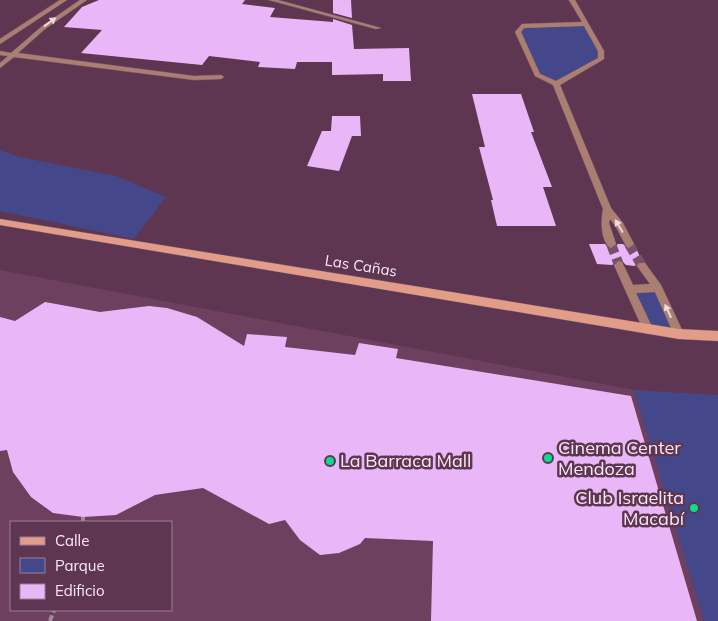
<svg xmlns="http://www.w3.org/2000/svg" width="718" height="621" viewBox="0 0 718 621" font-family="Mulish,sans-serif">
<rect width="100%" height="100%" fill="#5e3652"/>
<path fill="#6d4060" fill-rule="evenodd" d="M0,270l634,120 70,231h-704zM11,522h160v88h-160z"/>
<g fill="#44488b">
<path d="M585,24l16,27v8l-45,25 -19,-9 -19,-43 4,-6z"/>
<path d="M0,150l19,7 97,19 50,21 -32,42 -134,-28z"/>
<path d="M658,288l21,46 -31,-5 -17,-40z"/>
<path d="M634,390l84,5v226h-14z"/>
</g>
<g fill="#e9b7f8">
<path d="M99,0h146l-3,4 33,4 -5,9 63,5v-3l19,6 2,24 55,-1 2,33h-28v-7l-51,1v-13h-35l-2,7 -37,-2 2,-5 -51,-6 -7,9 -121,-12 21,-23 -38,-3 18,-20z"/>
<path d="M333,0h18l1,18 -19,-5z"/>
<path d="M472,94h49l13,38h-3l21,55h-9l13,39h-59l-6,-26h2l-14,-53h6z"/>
<path d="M332,116h28l1,20h-9l-13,35 -32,-5 15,-35h9z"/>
<path d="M589,244h16l6,6 7,-6h5l6,6 6,-4 7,15 -5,1 -2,4 -9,-1 -6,-6 -8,6 -15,-1z"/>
<path d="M45,302l55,10 49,-6 18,2 30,9 47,29 3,-12 40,3 -2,10 70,8 4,-12 39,6 -2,9 235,38 66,225h-266l2,-80 -68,-3 -5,6 -21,9 -19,2 -20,-15 -15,-20 -16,4 -66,-36 -48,7 -39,20 -33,2 -30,-4 -22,-16 -18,-25 -6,-22 -7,1v-134l15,4z"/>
</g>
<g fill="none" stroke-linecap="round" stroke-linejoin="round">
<g stroke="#76516a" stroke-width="10" stroke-dasharray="10 5" stroke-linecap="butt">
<path d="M611,244l8,21"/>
<path d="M629,244l13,22"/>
</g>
<g stroke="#7a566f" stroke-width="1">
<g id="street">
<path d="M60,0h7l-67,44v-5z"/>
<path d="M80,0h7l-42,29 -27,24 176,23 27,-1 3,2 -3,2 -27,1 -180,-23 -14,11v-5l8,-7 -8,-1v-4l11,2 30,-26z"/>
<path d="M269,0h9l103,28 -5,1z"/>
<path d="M569,0h6l29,51v8l-44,26 51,123 12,15 11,21 -5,4 -3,-2 -10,-19 -6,-8 -1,4 7,21 -5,4c-11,-6 -10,-29 -8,-39l-50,-124 -18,-9 -20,-44 7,-8 60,-2zM584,26l14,25v7l-42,23 -16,-7 -19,-42 3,-4z"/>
<path d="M619,261l3,1 11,23 17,-1 -13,-18 2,-3h6l16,22 23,49 -1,3 -4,2 -4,-2 -20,-45 -19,1 17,36 -1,3 -4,2 -4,-2 -30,-67z"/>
</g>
</g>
<g stroke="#7a566f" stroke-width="1">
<path id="secondary" d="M0,219l679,110 39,2v10l-39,-2 -679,-114z"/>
</g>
<g stroke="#a6879c" stroke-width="4" stroke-dasharray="6 3" stroke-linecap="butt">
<path d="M83,517v5"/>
<path d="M50,621l4,-11"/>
</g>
<use href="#street" fill="#aa7e70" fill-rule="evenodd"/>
<use href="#secondary" fill="#e19d87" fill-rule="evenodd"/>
</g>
<defs><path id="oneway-solid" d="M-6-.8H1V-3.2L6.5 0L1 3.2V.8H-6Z" transform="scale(1.25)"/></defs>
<g fill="#f0d8e1">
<use href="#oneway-solid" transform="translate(50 22) rotate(-36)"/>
<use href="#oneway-solid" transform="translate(619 226) rotate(-121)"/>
<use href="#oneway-solid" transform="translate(668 311) rotate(-115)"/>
</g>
<g fill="#0dd98a" stroke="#5e3652" stroke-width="2">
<circle cx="548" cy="458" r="5"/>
<circle cx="330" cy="461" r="5"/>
<circle cx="694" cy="508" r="5"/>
</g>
<g text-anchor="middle" stroke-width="5" stroke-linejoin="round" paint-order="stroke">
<g font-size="15" fill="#fce8f5" stroke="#5e3652">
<text transform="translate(361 266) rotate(9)" y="5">Las Cañas</text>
</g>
<g font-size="18" fill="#fce8f5" stroke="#5e3652" text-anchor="start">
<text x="558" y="454">Cinema Center<tspan x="558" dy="21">Mendoza</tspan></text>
<text x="340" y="467">La Barraca Mall</text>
<text x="684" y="504" text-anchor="end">Club Israelita<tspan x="684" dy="21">Macabí</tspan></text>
</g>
</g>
<rect x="10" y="521" width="162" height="90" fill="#5e3652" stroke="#9d7d93"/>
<rect x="20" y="537" width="25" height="8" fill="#e19d87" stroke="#9d7d93"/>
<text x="55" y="546" font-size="15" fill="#fce8f5">Calle</text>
<rect x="20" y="558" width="25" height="15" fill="#44488b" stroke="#9d7d93"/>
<text x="55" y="571" font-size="15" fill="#fce8f5">Parque</text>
<rect x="20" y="584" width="25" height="15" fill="#e9b7f8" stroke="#9d7d93"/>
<text x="55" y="596" font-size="15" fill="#fce8f5">Edificio</text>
</svg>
